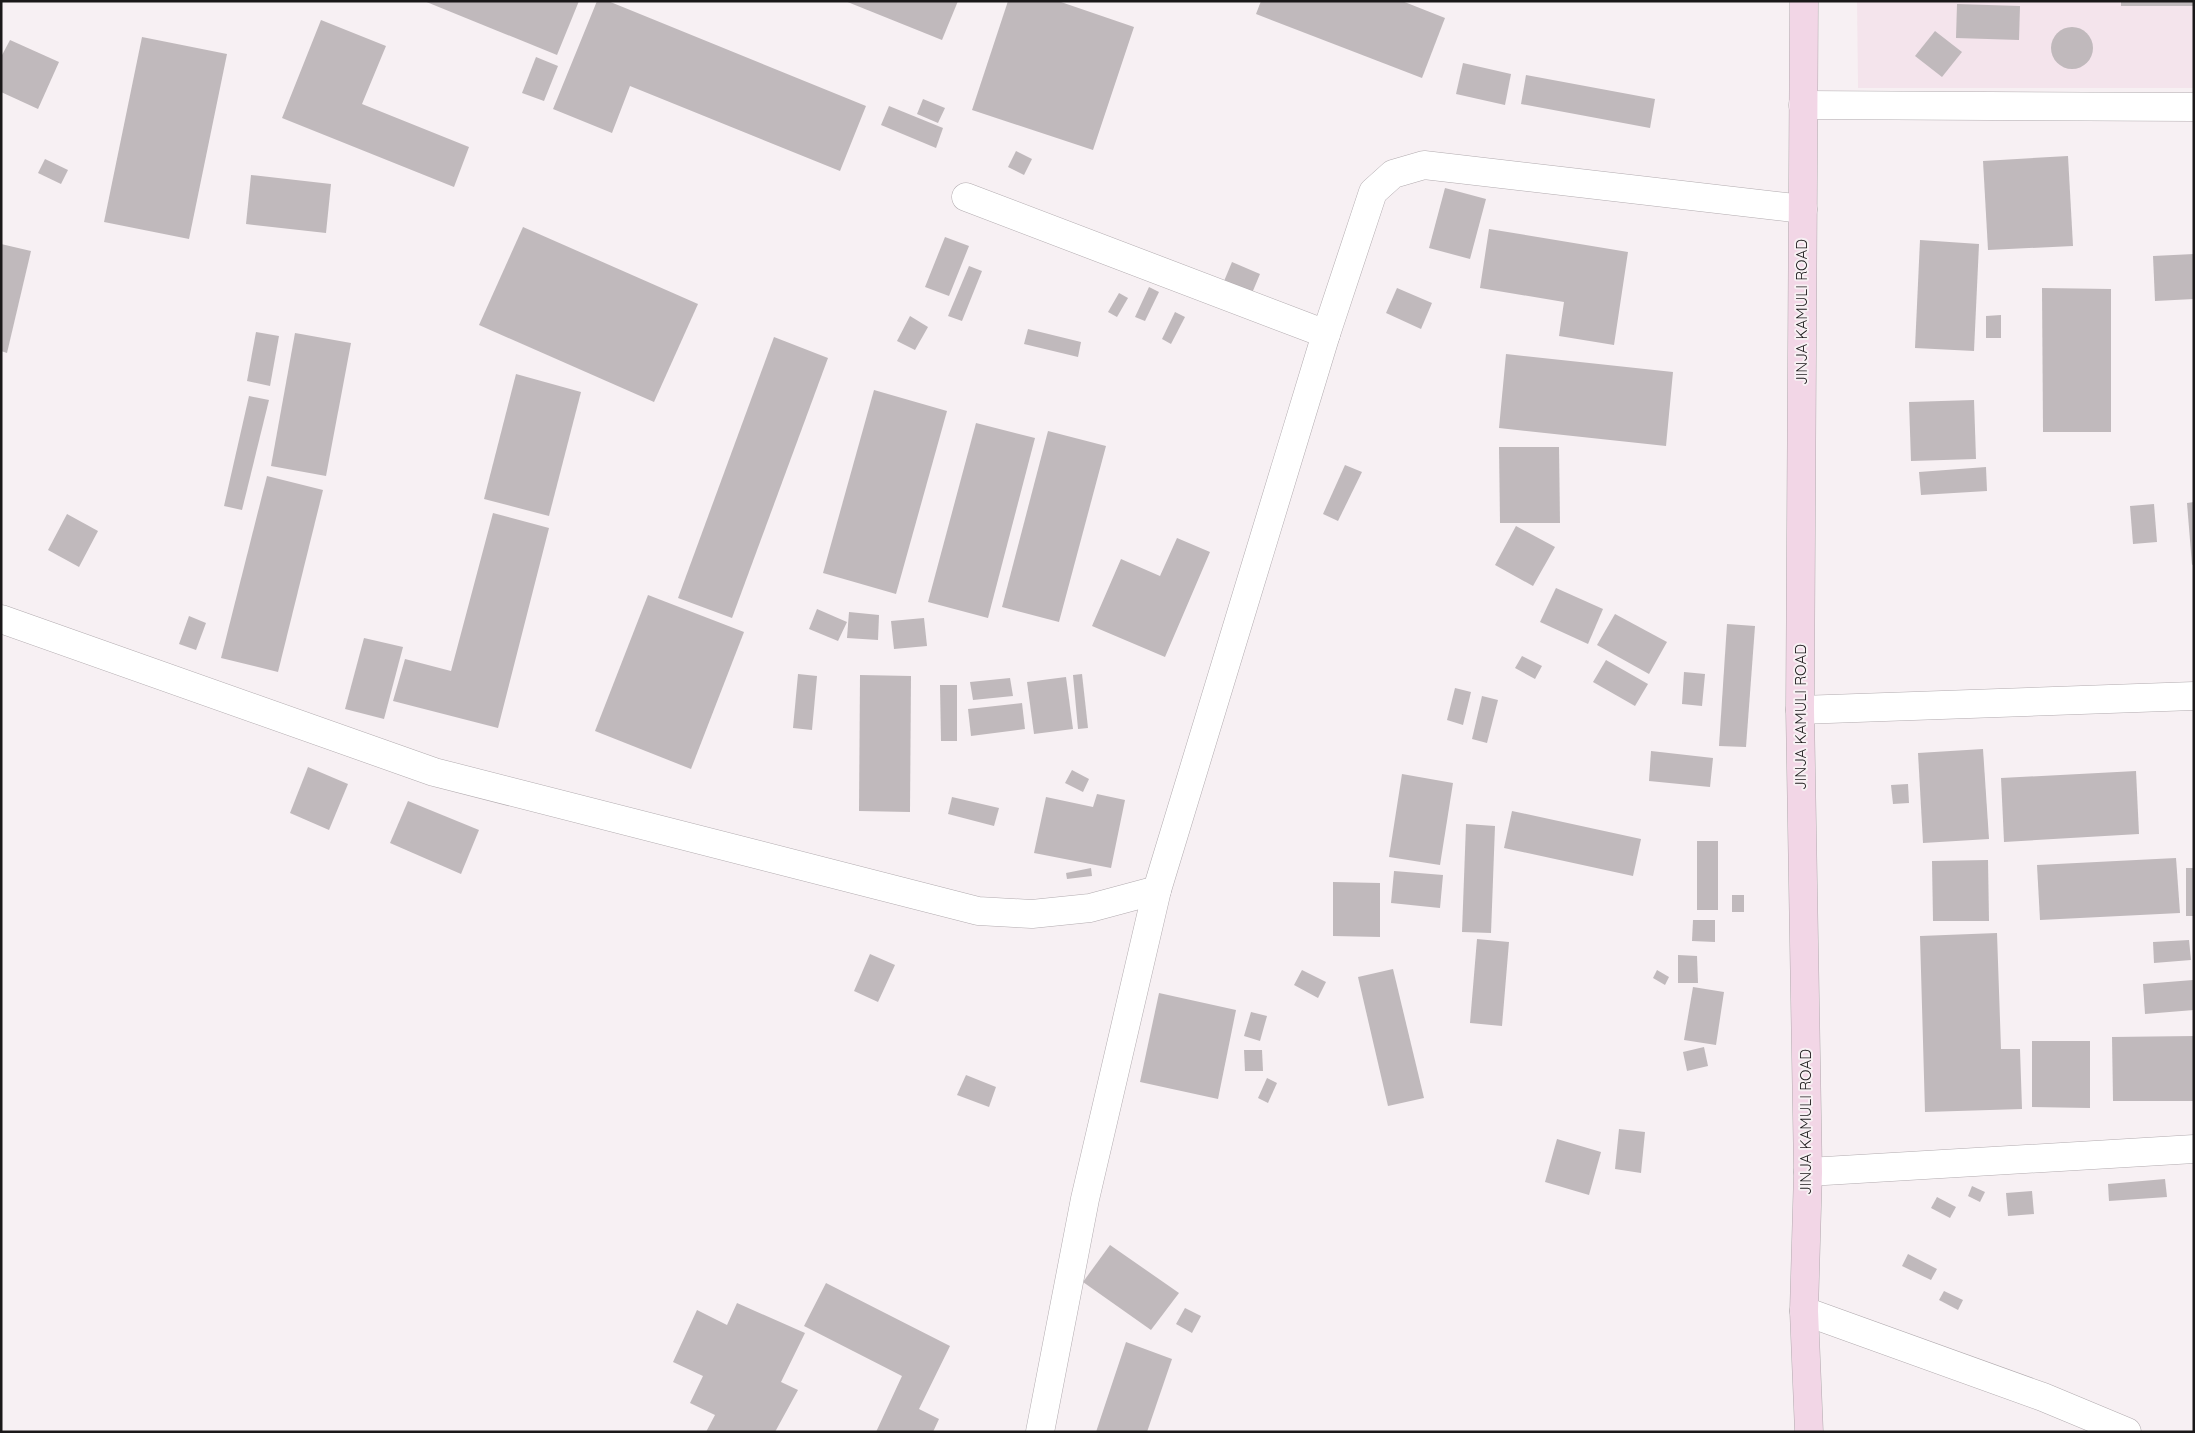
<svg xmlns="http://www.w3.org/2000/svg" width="2195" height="1433" viewBox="0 0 2195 1433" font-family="Quicksand,sans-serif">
<rect width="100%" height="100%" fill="#f7f0f3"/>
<path fill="#f4e4ec" d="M1857,1h337v87h-336z"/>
<g fill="#c0b9bc">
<path d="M424,1h155l-22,54z"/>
<path d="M597,1h11l258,105 -26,65 -210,-85 -18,47 -59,-24z"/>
<path d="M845,1h113l-16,39z"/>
<path d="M1008,1h50l76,26 -41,123 -121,-40z"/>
<path d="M1261,1h141l43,17 -23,60 -166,-64z"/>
<rect x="2121" y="1" width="72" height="5"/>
<path d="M1957,4l63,2 -1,34 -63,-2z"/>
<path d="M321,20l65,26 -24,58 107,43 -15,40 -172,-69z"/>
<circle cx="2072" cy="48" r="21"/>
<path d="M1935,31l27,21 -20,25 -27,-21z"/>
<path d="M142,37l85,17 -38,185 -85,-17z"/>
<path d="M10,40l49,22 -21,47 -37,-17v-35z"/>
<path d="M536,57l22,9 -14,35 -22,-8z"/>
<path d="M1463,63l48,11 -6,31 -49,-11z"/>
<path d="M1526,75l129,24 -5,29 -129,-24z"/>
<path d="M923,99l22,9 -7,15 -21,-9z"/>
<path d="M889,106l54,22 -7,20 -55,-23z"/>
<path d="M1016,151l16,8 -8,16 -16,-8z"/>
<path d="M2068,156l5,90 -85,4 -5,-89z"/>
<path d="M45,159l23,11 -7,14 -23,-11z"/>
<path d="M251,175l80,9 -5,49 -80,-9z"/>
<path d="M1445,188l41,11 -16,60 -41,-11z"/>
<path d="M523,227l175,77 -44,98 -175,-77z"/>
<path d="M1489,229l139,23 -14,93 -55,-9 5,-34 -84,-14z"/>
<path d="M945,237l24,9 -20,50 -24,-9z"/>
<path d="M1920,240l59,4 -5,107 -59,-3z"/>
<path d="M1,244l30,7 -24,102 -6,-2z"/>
<path d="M2194,254v45l-39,2 -2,-45z"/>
<path d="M1232,262l28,12 -10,24 -28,-12z"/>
<path d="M969,266l13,5 -20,50 -14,-5z"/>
<path d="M1149,287l10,5 -14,29 -10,-4z"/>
<path d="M1397,288l35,15 -11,26 -35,-16z"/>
<path d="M2042,288l69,1v143h-68z"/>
<path d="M1119,293l9,5 -11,19 -9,-5z"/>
<path d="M1175,312l10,5 -14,27 -9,-5z"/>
<path d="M2001,315v23h-15v-22z"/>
<path d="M910,316l18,11 -13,23 -18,-9z"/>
<path d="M1028,329l53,13 -3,15 -54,-13z"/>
<path d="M256,332l23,4 -9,50 -23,-5z"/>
<path d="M295,333l56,10 -25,133 -55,-10z"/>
<path d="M774,337l54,21 -96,260 -54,-20z"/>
<path d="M1506,354l167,18 -7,74 -167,-18z"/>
<path d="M516,374l65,18 -32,124 -65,-17z"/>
<path d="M874,390l73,21 -51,183 -73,-21z"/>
<path d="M249,396l20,4 -27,110 -18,-4z"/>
<path d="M1974,400l2,59 -65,2 -2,-59z"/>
<path d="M976,423l59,15 -47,180 -60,-16z"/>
<path d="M1048,431l58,15 -47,176 -57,-15z"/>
<path d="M1499,447h60l1,76h-60z"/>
<path d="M1345,465l17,7 -24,49 -15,-7z"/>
<path d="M1986,467l1,24 -66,4 -2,-23z"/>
<path d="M267,476l56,14 -45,182 -57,-14z"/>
<path d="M2194,502v62l-2,1 -5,-62z"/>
<path d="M2154,504l3,38 -24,2 -3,-38z"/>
<path d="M493,513l56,15 -51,200 -105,-27 12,-42 46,12z"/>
<path d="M67,514l31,17 -19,36 -31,-17z"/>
<path d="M1516,526l39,21 -22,39 -38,-21z"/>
<path d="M1177,538l33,14 -45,105 -73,-31 29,-67 39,17z"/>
<path d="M1556,588l47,21 -15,35 -48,-22z"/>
<path d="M648,595l96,37 -53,137 -96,-38z"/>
<path d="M817,609l30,13 -9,19 -29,-12z"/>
<path d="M849,612l30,3 -1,25 -31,-2z"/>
<path d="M1615,614l52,28 -18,32 -52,-29z"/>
<path d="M189,616l17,7 -10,27 -17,-6z"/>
<path d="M924,618l3,28 -33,3 -3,-28z"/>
<path d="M1727,624l28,2 -9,121 -27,-1z"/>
<path d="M364,638l39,9 -19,72 -39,-10z"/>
<path d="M1522,656l20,10 -7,13 -20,-11z"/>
<path d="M1606,660l42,24 -13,22 -42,-24z"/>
<path d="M1684,672l21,2 -3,32 -20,-2z"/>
<path d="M798,674l19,2 -5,54 -19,-2z"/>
<path d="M1082,674l6,54 -10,1 -5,-54z"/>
<path d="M860,675l51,1 -1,136 -51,-1z"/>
<path d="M1066,677l7,52 -39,5 -7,-52z"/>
<path d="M1010,678l3,18 -40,4 -3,-18z"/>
<path d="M940,685h17v56h-16z"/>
<path d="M1455,688l16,4 -8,33 -16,-5z"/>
<path d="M1482,696l16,4 -11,43 -15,-4z"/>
<path d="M1022,703l3,26 -54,7 -3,-27z"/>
<path d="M1983,749l6,90 -66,4 -5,-90z"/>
<path d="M1651,751l62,7 -3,29 -61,-6z"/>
<path d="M308,767l40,17 -19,46 -39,-17z"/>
<path d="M1072,770l17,9 -6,13 -18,-9z"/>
<path d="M2136,771l3,63 -135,8 -3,-64z"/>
<path d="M1402,774l51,9 -13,82 -51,-8z"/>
<path d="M1908,784l1,19 -16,1 -2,-19z"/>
<path d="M1097,794l28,6 -14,68 -77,-15 12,-56 47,10z"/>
<path d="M952,797l47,11 -5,18 -46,-12z"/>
<path d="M408,801l71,29 -18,44 -71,-31z"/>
<path d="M1512,811l129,28 -8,37 -129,-28z"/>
<path d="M1466,824l29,2 -4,107 -29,-1z"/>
<rect x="1697" y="841" width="21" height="69"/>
<path d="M2176,858l4,55 -140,7 -3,-55z"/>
<path d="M1988,860l1,61h-56l-1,-60z"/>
<path d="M1091,868l1,8 -25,3 -1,-6z"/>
<rect x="2186" y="868" width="8" height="48"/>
<path d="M1394,871l49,4 -3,33 -49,-5z"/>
<path d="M1333,882l47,1v54l-47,-1z"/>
<rect x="1732" y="895" width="12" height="17"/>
<path d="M1693,920h22v22l-23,-1z"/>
<path d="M1997,933l4,116h19l2,60 -97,3 -5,-176z"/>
<path d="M1477,939l32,3 -7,84 -32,-3z"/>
<path d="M2189,940l2,20 -37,3 -1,-21z"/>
<path d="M870,954l25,11 -17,37 -24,-11z"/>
<path d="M1678,955l19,1 1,27h-20z"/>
<path d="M1393,969l31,129 -36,8 -30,-129z"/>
<path d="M1302,970l24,12 -8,16 -24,-13z"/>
<path d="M1657,970l12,7 -4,8 -12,-7z"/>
<path d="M2193,980l1,30 -49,4 -2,-30z"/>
<path d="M1693,987l31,5 -8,53 -32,-5z"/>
<path d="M1159,993l77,17 -18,89 -78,-17z"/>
<path d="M1251,1012l16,4 -7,25 -16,-5z"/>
<path d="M2194,1036v65h-81l-1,-64z"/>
<path d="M2032,1041h58v67l-58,-1z"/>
<path d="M1704,1047l4,19 -21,5 -4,-19z"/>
<path d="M1244,1050h18l1,21h-18z"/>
<path d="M966,1075l30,12 -7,20 -32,-12z"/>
<path d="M1267,1078l10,5 -9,20 -10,-5z"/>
<path d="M1619,1129l26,3 -4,41 -26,-4z"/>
<path d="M1557,1139l44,13 -12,43 -44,-13z"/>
<path d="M2165,1179l2,18 -58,4 -1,-17z"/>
<path d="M1972,1186l13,6 -5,10 -12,-6z"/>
<path d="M2032,1191l2,23 -26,2 -2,-23z"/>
<path d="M1937,1197l19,10 -6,11 -19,-10z"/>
<path d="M1110,1245l69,48 -28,37 -68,-48z"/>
<path d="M1908,1254l29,15 -6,11 -29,-14z"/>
<path d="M826,1283l124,63 -31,63 20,10 -6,13h-57l26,-56 -98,-50z"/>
<path d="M1944,1291l19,9 -5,10 -19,-10z"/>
<path d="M737,1303l68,30 -24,49 17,8 -23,42h-69l9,-17 -25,-12 13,-27 -30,-14 24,-52 30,15z"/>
<path d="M1185,1308l16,8 -9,17 -16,-9z"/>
<path d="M1126,1342l46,17 -25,73h-51z"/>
</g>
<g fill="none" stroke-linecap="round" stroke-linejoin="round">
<g stroke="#b2abaf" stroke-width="29">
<g id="minor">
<path d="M1803,105l391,2"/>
<path d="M966,197l360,137 47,-142 20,-18 31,-9 379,44"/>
<path d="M1,619l433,153 544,139 54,3 58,-6 67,-18 169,-556"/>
<path d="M1800,710l394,-14"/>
<path d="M1808,1172l386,-23"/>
<path d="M1804,1311l239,86 84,35"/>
<path d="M1040,1432l45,-233 72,-309"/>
</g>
</g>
<g stroke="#b2abaf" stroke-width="29">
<path id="secondary" d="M1804,1l-4,709 8,462 -4,139 5,121"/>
</g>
<use href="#minor" stroke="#fff" stroke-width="28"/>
<use href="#secondary" stroke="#f2d6e6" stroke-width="28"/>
</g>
<g text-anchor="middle" stroke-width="4" stroke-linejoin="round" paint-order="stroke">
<g font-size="15" fill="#1a1819" stroke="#f7f0f3">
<text transform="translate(1802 312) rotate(-90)" y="5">JINJA KAMULI ROAD</text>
<text transform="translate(1801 717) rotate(-90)" y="5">JINJA KAMULI ROAD</text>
<text transform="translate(1806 1122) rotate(-90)" y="5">JINJA KAMULI ROAD</text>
</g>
</g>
<rect width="2195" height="1433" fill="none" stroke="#1a1819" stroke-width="5"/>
</svg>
